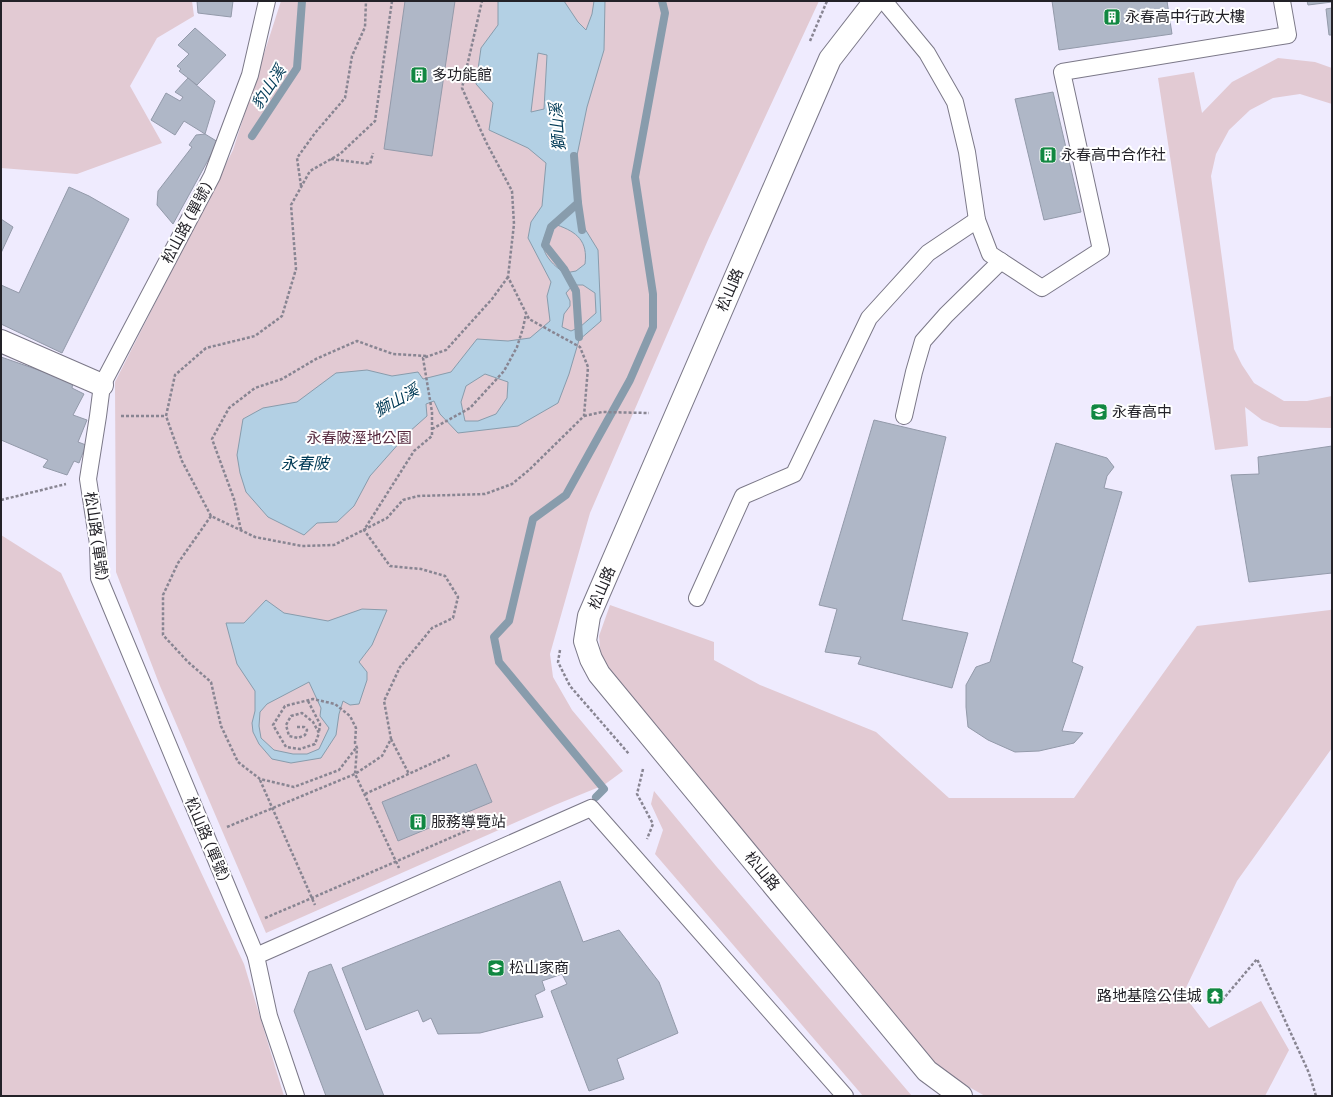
<svg xmlns="http://www.w3.org/2000/svg" width="1333" height="1097" viewBox="0 0 1333 1097" font-family="Figtree,'Noto Sans TC',sans-serif">
<rect width="100%" height="100%" fill="#efebfe"/>
<g fill="#e2cad3">
<path d="M1,1h191l2,15 -37,22 -27,48 32,57 -85,31 -76,-6z"/>
<path d="M281,1h538l-111,239 -118,273 -40,141 3,23 19,33 51,61 -19,14 -49,20 -289,128 -106,-247 -44,-114 -1,-190 118,-232z"/>
<path d="M1278,58l37,4 17,6v36l-32,-10 -27,4 -23,12 -21,20 -13,24 -5,22 23,173 8,16 12,18 30,18h23l25,-5v32l-52,-1 -18,-7 -17,-13 3,39 -33,4 -57,-372 36,-6 8,41 30,-31z"/>
<path d="M1,535l60,38 183,391 40,132h-283z"/>
<path d="M610,605l104,37v18l46,25 116,47 73,66h125l123,-172 133,-16 2,-1v139l-95,133 -54,113 26,34 52,-27 28,49 -24,46h-280l-53,-30 -330,-397 -3,-33z"/>
<path d="M654,791l62,75 196,230h-49l-208,-242 8,-24 -12,-26z"/>
</g>
<g fill="#b3d0e4" stroke="#889cac" fill-rule="evenodd">
<path d="M498,1h66l14,21 8,8 6,-16 2,-13h11l-1,49 -17,57 -13,63 3,46 21,34 3,71 -22,19 -10,34 -11,29 -40,23 -60,7 -18,-19 -6,-13 -8,3 1,12 -18,16 -39,44 -16,30 -17,16 -20,1 -13,12 -36,-18 -22,-25 -6,-19 -3,-18 6,-36 20,-11 34,-6 39,-29 31,-3 25,6 26,-4 5,7 28,-7 26,-33 31,2 22,-3 20,-17 -3,-25 4,-14 -23,-44 3,-16 11,-16 4,-43 -18,-15 -39,-18 4,-27 -17,-19 5,-36 17,-23zM538,53l9,2 -3,54 -13,3zM557,225c20,7 31,16 28,39l-9,7 -11,2c-10,-6 -23,-18 -22,-31 1,-5 4,-11 6,-16zM573,285h10l12,8 1,20 -16,14 -9,4 -9,-4 2,-13 6,-8v-5l-4,-8zM485,374l23,8 -1,16 -11,16 -18,7h-13l-4,-19 5,-16z"/>
<path d="M266,600l18,13 44,8 34,-12 25,1 -15,35 -13,17 8,10v8l-8,24 -9,1 -7,-4 -4,13 -3,21 -15,23 -30,5 -19,-4 -13,-15 -6,-12 -1,-9 3,-12v-20l-18,-27 -11,-41h18zM309,682l12,26 -1,8 9,12 -10,21 -12,5h-14l-19,-4 -13,-12 -2,-12 1,-14 7,-8z"/>
</g>
<g fill="none" stroke-linecap="round" stroke-linejoin="round">
<g stroke="#889cac" stroke-width="8">
<path d="M252,136l45,-68 5,-67"/>
<path d="M574,156l4,47 -27,24 -6,18 19,24 12,22 3,46"/>
<path d="M578,203l4,27"/>
<path d="M596,797l8,-8 -105,-127 -5,-25 15,-16 24,-102 33,-24 64,-115 23,-53v-33l-18,-117 30,-164 -3,-12"/>
</g>
</g>
<g fill="#afb7c7" stroke="#939aaa">
<path d="M197,1h36l-2,16 -33,-4z"/>
<path d="M405,1h50l-23,155 -48,-7z"/>
<path d="M1052,1h115l5,33 -113,16z"/>
<path d="M1307,1h25v1l-24,3z"/>
<path d="M1332,8v27h-3l-3,-26z"/>
<path d="M195,28l31,27 -29,30 -18,-14 2,-2 -4,-3 12,-12 -11,-9z"/>
<path d="M188,78l27,23 -10,33 -21,-13 -9,14 -24,-15 15,-27 14,8 3,-4 -8,-5z"/>
<path d="M1053,92l28,120 -37,8 -29,-121z"/>
<path d="M205,134l13,8 -45,82 -16,-19 1,-14 34,-44 -3,-2 7,-10z"/>
<path d="M69,187l20,9 40,23 -67,134 -61,-29v-39l18,8z"/>
<path d="M1,219l12,8 -12,26z"/>
<path d="M1,357l72,25 -1,6 12,6 -11,21 14,5 -9,22 8,3 -7,18 -5,-2 -7,14 -24,-8 5,-7 -47,-20z"/>
<path d="M874,420l72,17 -44,183 66,13 -16,55 -94,-24 3,-7 -36,-5 12,-43 -18,-4z"/>
<path d="M1056,443l51,15 7,9 -7,9 -3,12 18,4 -50,170 11,5 -21,64 21,2 -9,10 -35,8 -24,1 -27,-12 -20,-13 -2,-20v-22l10,-18 14,-5z"/>
<path d="M1332,446v127l-83,9 -18,-107 28,-1 -1,-17z"/>
<path d="M476,764l16,38 -94,39 -16,-39z"/>
<path d="M560,881l23,61 36,-12 40,52 19,51 -61,26 7,20 -35,12 -38,-100 16,-7 -5,-10 -20,7 3,9 -10,5 8,22 -63,16 -42,1 -7,-16 -8,4 -5,-12 -52,20 -24,-62z"/>
<path d="M331,964l53,132h-58l-32,-85 15,-39z"/>
</g>
<g fill="none" stroke-linecap="round" stroke-linejoin="round">
<g stroke="#7b7888" stroke-width="18">
<g id="service">
<path d="M267,1l-17,74 -38,101 -110,209 -4,31 -10,63 10,65 1,34 157,378 13,60 27,80"/>
<path d="M884,1l43,52 28,49 12,50 10,68 13,34 52,34 59,-38 -39,-178 226,-37 -6,-34"/>
<path d="M904,416l10,-44 9,-31 23,-26 55,-54"/>
<path d="M697,598l46,-102 51,-22 75,-156 59,-65 49,-33"/>
<path d="M256,956l335,-148 254,288"/>
</g>
</g>
<g stroke="#7b7888" stroke-width="24">
<path id="minor" d="M1,341l101,44"/>
</g>
<g stroke="#7b7888" stroke-width="24">
<path id="tertiary" d="M875,1l-45,58 -241,557 -4,25 6,18 8,15 328,397 34,25"/>
</g>
<g stroke="#888592" stroke-width="2.5" stroke-dasharray="3 2" stroke-linecap="butt">
<path d="M392,1l-17,120 -35,33 -30,17 -19,34 5,64 -14,47 -27,20 -49,12 -31,27 -9,41 16,45 29,55 44,21 47,9 32,-1 53,-27 16,-18 15,-4 67,-2 27,-10 17,-14 55,-54 4,-49 -8,-20 -51,-28 -21,-42 6,-53 -2,-33 -26,-49 -24,-54 20,-87"/>
<path d="M810,41l17,-40"/>
<path d="M331,159l39,5 3,-11"/>
<path d="M301,186l-4,-28 18,-25 30,-35 7,-42 13,-29 1,-26"/>
<path d="M121,416h45"/>
<path d="M584,416l18,-4 47,1"/>
<path d="M432,429l38,-21 34,-37 13,-24 6,-19 3,-14"/>
<path d="M1,500l65,-16"/>
<path d="M211,516l-33,47 -15,32v40l25,27 23,20 10,44 17,36 22,17 34,8 45,-17 17,-22"/>
<path d="M241,530l-7,-31 -22,-60 17,-31 26,-20 27,-9 34,-20 41,-18 36,13 34,2"/>
<path d="M560,650l-2,12 12,24 59,68"/>
<path d="M308,701l12,23 -1,8"/>
<path d="M297,727h7l3,3 -2,5 -7,3 -9,-2 -3,-11 5,-9 11,-3 11,9 6,11 -4,11 -15,5 -14,-2 -13,-22 12,-19 28,-7 22,5 15,12 6,12 -1,15 2,5 -2,26 27,-18 9,-17 -7,-38 16,-34 32,-39 21,-10 5,-21 -13,-21 -24,-7 -31,-3 -26,-36 50,-79 18,-15v-24l-9,-54 23,-8 46,-51 16,-22"/>
<path d="M391,739l18,35"/>
<path d="M643,769l-6,25 16,30 -6,15"/>
<path d="M260,780l55,125"/>
<path d="M365,794l85,-39"/>
<path d="M227,827l128,-53 44,94"/>
<path d="M265,918l47,-20 161,-70"/>
<path d="M1219,1004l38,-45 52,114 7,23"/>
</g>
<use href="#service" stroke="#fff" stroke-width="16"/>
<use href="#minor" stroke="#fff" stroke-width="22"/>
<use href="#tertiary" stroke="#fff" stroke-width="22"/>
</g>
<defs>
<g id="building-square" transform="scale(0.9)"><rect x="-9" y="-9" width="18" height="18" rx="4" fill="#118741" stroke="#fff"/><path d="M-4-6H4V6H1V3H-1V6H-4ZM-2.5-4.3h1.7v1.8h-1.7ZM.8-4.3h1.7v1.8H.8ZM-2.5-1h1.7V.8h-1.7ZM.8-1h1.7V.8H.8Z" fill="#fff"/></g>
<g id="school-square" transform="scale(0.9)"><rect x="-9" y="-9" width="18" height="18" rx="4" fill="#118741" stroke="#fff"/><path d="M0-5L7-2L0 1L-7-2ZM-4 1L0 2.5L4 1V4Q0 6-4 4Z" fill="#fff"/></g>
<g id="temple-square" transform="scale(0.9)"><rect x="-9" y="-9" width="18" height="18" rx="4" fill="#118741" stroke="#fff"/><path d="M0-6L5-2H3V0L6.5 2.5H4V6H1.5V3h-3V6H-4V2.5H-6.5L-3 0V-2H-5Z" fill="#fff"/></g>
</defs>
<g fill-rule="evenodd">
<use href="#building-square" x="1112" y="17"/>
<use href="#building-square" x="419" y="75"/>
<use href="#building-square" x="1048" y="155"/>
<use href="#school-square" x="1099" y="412"/>
<use href="#building-square" x="418" y="822"/>
<use href="#school-square" x="496" y="968"/>
<use href="#temple-square" x="1215" y="996"/>
</g>
<g text-anchor="middle" stroke-width="4" stroke-linejoin="round" paint-order="stroke">
<g font-size="15" fill="#232228" stroke="#fff" text-anchor="start">
<text x="1125" y="22">永春高中行政大樓</text>
<text x="432" y="80">多功能館</text>
<text x="1061" y="160">永春高中合作社</text>
<text x="1112" y="417">永春高中</text>
<text x="431" y="827">服務導覽站</text>
<text x="509" y="973">松山家商</text>
<text x="1202" y="1001" text-anchor="end">路地基陰公佳城</text>
</g>
<g font-size="15" fill="#232228" stroke="#fff">
<text transform="translate(187 223) rotate(-62)" y="5">松山路 (單號)</text>
<text transform="translate(730 290) rotate(-67)" y="5">松山路</text>
<text transform="translate(96 536) rotate(82)" y="5">松山路 (單號)</text>
<text transform="translate(602 588) rotate(-67)" y="5">松山路</text>
<text transform="translate(207 839) rotate(67)" y="5">松山路 (單號)</text>
<text transform="translate(762 871) rotate(50)" y="5">松山路</text>
</g>
<g font-size="15" fill="#572a3f" stroke="#fff">
<text x="359" y="443">永春陂溼地公園</text>
</g>
<g font-size="16" font-style="italic" fill="#013a56" stroke="#fff">
<text transform="translate(268 87) rotate(-57)" y="6">豹山溪</text>
<text transform="translate(557 127) rotate(-95)" y="6">獅山溪</text>
<text transform="translate(396 400) rotate(-29)" y="6">獅山溪</text>
<text x="305" y="469">永春陂</text>
</g>
</g>
<rect width="1333" height="1097" fill="none" stroke="#232228" stroke-width="4"/>
</svg>
